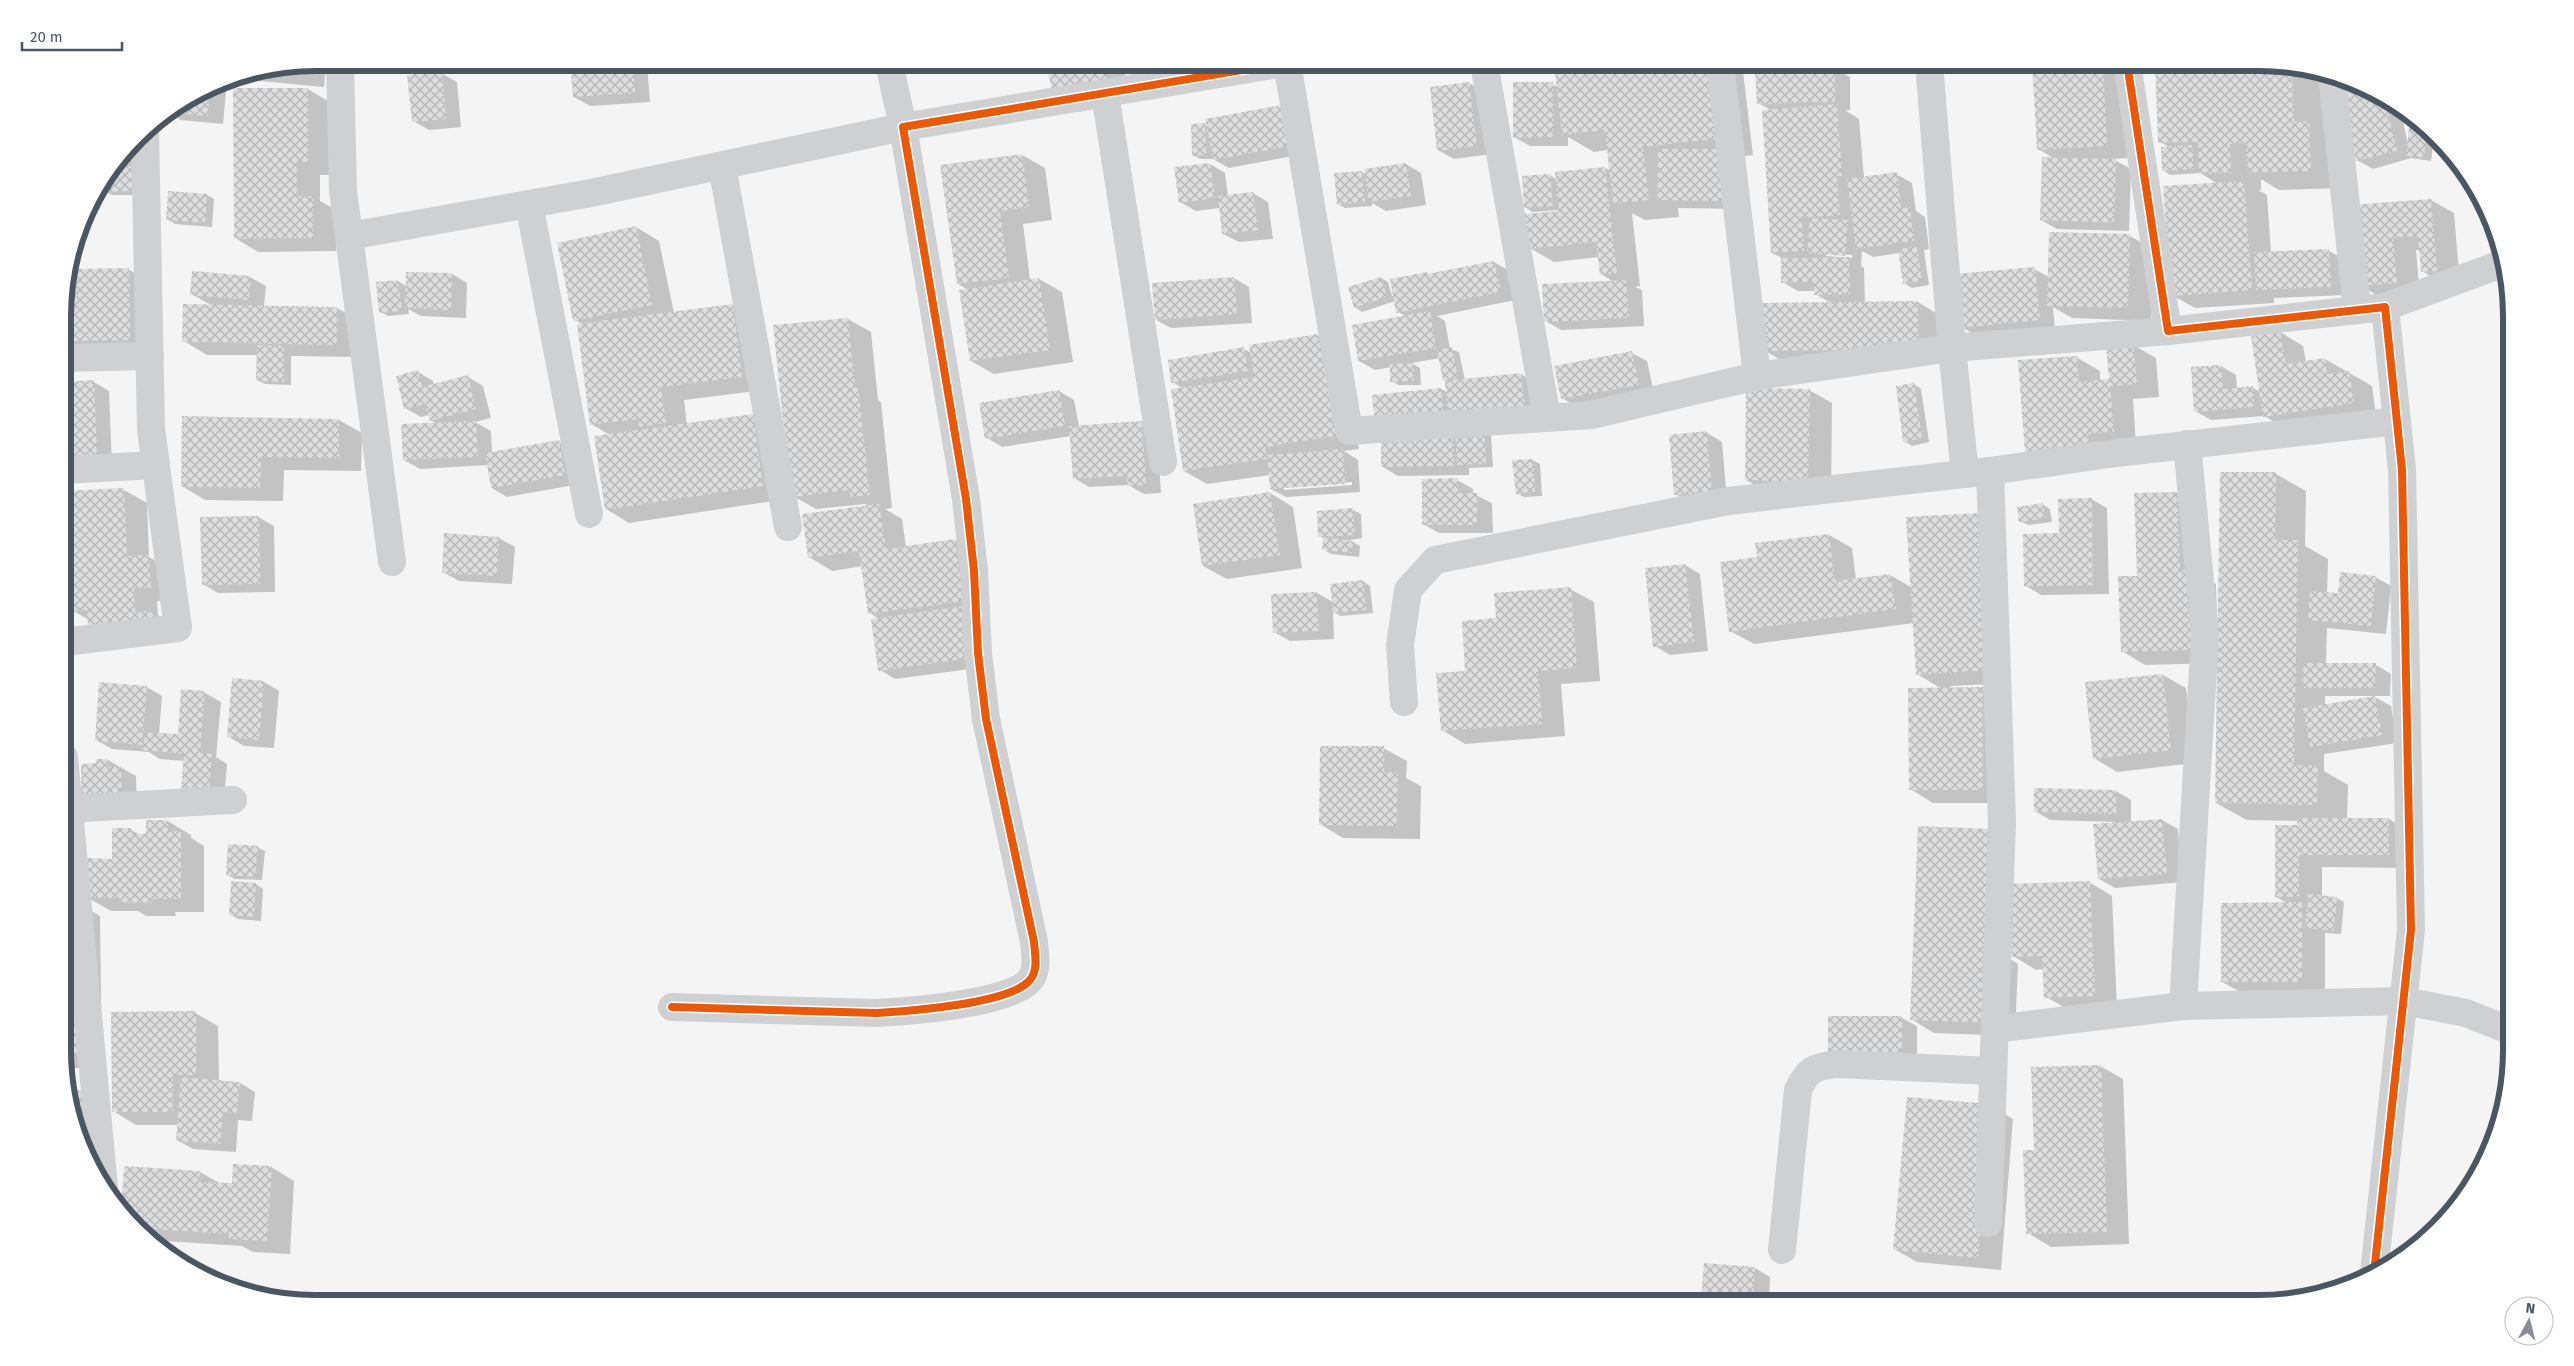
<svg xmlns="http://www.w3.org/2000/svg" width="2574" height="1366" viewBox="0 0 2574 1366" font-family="'Fira Sans',sans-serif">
<defs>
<pattern id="building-cross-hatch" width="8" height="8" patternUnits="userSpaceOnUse" patternTransform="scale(1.25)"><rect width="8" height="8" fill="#ddddde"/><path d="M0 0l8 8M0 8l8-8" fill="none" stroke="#b5b6b7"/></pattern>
</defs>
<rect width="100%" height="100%" fill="#f4f4f4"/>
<g fill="#0003" fill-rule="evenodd">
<path d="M316,63h10l-2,24 -74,-7 -6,-3z"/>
<path d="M572,63h75l3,39 -60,4 -16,-9z"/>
<path d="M1047,63h75l9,38 -53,11 -23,-13z"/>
<path d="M1555,63h187l11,92 -13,2 4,52 -66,-1 1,9 -34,3 -13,-7 8,73 -5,1 7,3 2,36 -83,4 -15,-9 68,-39 -13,-8 -2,-17 -45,5 -24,-14 31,-38 -29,2 -7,-5 -2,-30 27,-2 7,5v-7l48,-5 6,3 -3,-21 -14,2 -26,-15v9h-38l-16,-9 38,-53 6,3z"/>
<path d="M2033,63h92l5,95 -17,1 18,10 -2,62 -72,-2 -16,-9 14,-61 -17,-10z"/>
<path d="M2156,63h102l42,5 22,12 2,51 14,9 3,48 -62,2 -18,-11v11h-3l9,5 4,58 58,-2 15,8 2,36 -72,3v5l-79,5 -23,-13 46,-111 -18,-11 -30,2 -7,-5 6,-23 -9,-5z"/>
<path d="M1834,68l16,9v33h-5l14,9 5,59 32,-4 16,9 4,28 9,6 4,32 -5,1 5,35 -17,3 -8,-5 -4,-30 -27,4 -11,-6 -1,15 3,2 1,35 53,-1 23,14 1,46 -155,2 -23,-14 67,-47 -16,-9v-3h-17l-16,-9v-24l-10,-5 -1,-143 -13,-7zM1826,253l26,2v3l-26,-2z"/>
<path d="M441,73l16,9 4,45 -32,3 -16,-9z"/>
<path d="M227,80l-4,44 -42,-4 -13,-7 51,-31z"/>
<path d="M1469,83l15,9 8,62 -38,5 -16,-9z"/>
<path d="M2369,88l46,31 -12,3 5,22 3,-23 8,1 15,13 -3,26 -20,-3 -38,11 -16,-9 -15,-65z"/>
<path d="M308,89l23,14v72h-11v26l16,9v41l-78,1 -23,-14z"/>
<path d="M1297,115l7,39 -75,14 -16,-9h-13l-7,-4 12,-30 3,2z"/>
<path d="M144,132l1,63h-33l-7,-4 -1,-8z"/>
<path d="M2437,139l23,26 -21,-12z"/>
<path d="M1022,155l23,13 7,52 -29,4 7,56 9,-1 23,13 11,70 -79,12 -23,-13 -3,-71 -10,-6z"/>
<path d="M1210,164l15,9 3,23 25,-3 15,9 5,37 -34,3 -16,-8 -3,-26 -24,3 -16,-9z"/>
<path d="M1406,164l15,9 5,32 -40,6 -14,-8v3l-27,2 -7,-4 24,-32 4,3z"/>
<path d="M207,195l7,4 -2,28 -37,-3 -7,-5z"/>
<path d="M2431,200l23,13 6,71 -15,1 -23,-14 -2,-21h-4l4,46 -37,3 -23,-14 -6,-79z"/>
<path d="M636,227l23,14 15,72 58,-8 23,14 9,71 -80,10 3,25 66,-10 23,14 10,70 -157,24 -23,-14 4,-74 -19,-11 -9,-100 -7,-4z"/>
<path d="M2130,236l23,13 -2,72 -79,-3 -19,-11 2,22 -78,7 -15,-9 72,-58 15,8z"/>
<path d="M1494,262l16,9 5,29 -78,16 8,5 5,28 9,3 6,28 56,-6 15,9 4,31 -49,20 2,33 -24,1v7l-71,1 -15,-9 58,-78 6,3 -7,-34 -28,5 8,5 1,17h-22l-8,-4v-14l-16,3 -16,-9 46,-45 -7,-4 -3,-11 -33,11 -7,-5 26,-29 7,4 4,14 35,-23 4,2z"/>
<path d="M128,269l23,13 2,71 -90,-3v-51z"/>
<path d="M407,273l45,1 15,9 -1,35 -45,-2 -13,-7 1,5 -21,2 -7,-4 17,-31 8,5z"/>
<path d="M250,277l16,9 -2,20 73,2 23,13 -1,36 -68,-1v29l-26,-1 -8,-4 1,-25h-51l-23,-14 27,-36 -20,-11z"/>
<path d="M1234,278l15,9 3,36 -81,5 -15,-8z"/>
<path d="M848,319l23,13 7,68 3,2 11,106 -7,1 17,10 4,28 49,-7 23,14 7,113 -90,12 -15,-9 -1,-51 -9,-6 -7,-47 -31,5 -23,-14 61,-50 -5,-3 -49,5 -23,-13z"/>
<path d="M2280,332l23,14 3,16 19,-3 47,27 4,30 -89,13 -23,-13 -53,4 -16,-9 26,-45 15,9 1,14 16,-1 8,4z"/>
<path d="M1318,336l23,13 8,34 10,66 -15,2 14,9 2,32 -74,5 -15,-8 -1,-14 -63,9 -23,-13v-82l-12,-7 72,-33 7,4zM1352,482v3l-68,5v-3z"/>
<path d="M2133,345l23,13 3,39 -26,2 3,46 -86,21 26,-109 24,14v10l10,-1z"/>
<path d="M1632,353l15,8 7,32 -77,14 -15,-9z"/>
<path d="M418,372l15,9 1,4 34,-8 15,9 8,32 -16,4 16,9 1,22 67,-11 15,8 6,34 -73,13 -15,-9 -4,-23 -68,4 -16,-9 33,-36 -6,-4 -2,-5 -8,2 -16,-9z"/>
<path d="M94,382l15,9 3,74 -49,-6z"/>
<path d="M1914,384l7,5 8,53 -17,4 -8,-5z"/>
<path d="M1809,390l23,13 -1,91 -62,-1 -23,-13z"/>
<path d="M1059,391l15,9 5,26 62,-4 16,9 4,62 -17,1 -16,-9 -39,2 -15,-9 -3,-42 -69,11 -15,-9z"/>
<path d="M183,417l156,3 23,13 -1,38 -77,-1 -1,31 -78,-1 -23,-14z"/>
<path d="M1707,433l15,9 5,58 -36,3 -16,-9z"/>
<path d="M1532,460l8,4 2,32 -18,1 -7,-4z"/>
<path d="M2221,473l55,1 30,17 -1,55 23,13 -1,35 12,1 36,-18 16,9 -5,48 -59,-6 -1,36 50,1 15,9 -1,22h-17l18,10 6,37 -73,11v17l24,14 -1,34h42l23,14v35l-90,-1v29l15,2 7,4 -3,32 -16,-1v62h-79l-24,-13 67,-78 -13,-7 22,-76 -51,-1 -31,-17 2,-140 -73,2 -23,-14 16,-74 -3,-83 42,-1 23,14 2,70 14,7 1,36h2zM2325,696h48v2l-48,8z"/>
<path d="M1457,480l16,9v5l19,9 1,30h-54l-16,-9z"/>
<path d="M124,490l23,13 2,54 23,13 1,30 -16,1 1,14 18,11 -86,3 -1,-9 -17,-10 -1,-33h-7v-48h4z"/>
<path d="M1270,493l23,14 9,61 -75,11 -24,-13z"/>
<path d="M2091,499l16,9 2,86 -68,1 -15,-9 34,-52z"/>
<path d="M2042,504l8,5 2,13 -24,3 -8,-4z"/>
<path d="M1353,510l8,4 1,24 -18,3 9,1 7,4 -1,11 -28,-3 -8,-5 1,-10 -4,-3 -2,-24z"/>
<path d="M258,517l16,9 1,66 -57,1 -15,-9z"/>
<path d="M2003,527l8,156 -60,3v3l32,-1 23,14v101h-73l-23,-14 32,-100 -25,-15 -3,-51 -160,21 -24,-13 28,-73 71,-23 23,13 4,32 34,-5 21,12z"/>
<path d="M446,535l53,3 16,9 -3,37 -53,-3 -16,-9z"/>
<path d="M1685,565l15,9 8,77 -38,4 -15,-9z"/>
<path d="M1363,581l7,5 3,27 -32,3 -8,-4 1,27 -44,2 -16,-9 43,-39 16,9z"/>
<path d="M1570,589l24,13 6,79 -39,3 4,52 -100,8 -23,-14 25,-57 30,-54z"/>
<path d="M64,648l6,4 5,159 -11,1z"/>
<path d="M2163,675l23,13 8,75 -77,9 -23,-14z"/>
<path d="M264,682l15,9 -5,57 -30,-2 -15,-9z"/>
<path d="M147,687l15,9 -3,38 20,1 3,-45 23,3 16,9 -5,55 11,7 -3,36 -26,-2 -13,-37 -25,-2 -11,-7 -37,-3 -16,-9z"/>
<path d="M1383,748l24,13 -1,17 15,8 -1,53 -77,-1 -23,-14z"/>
<path d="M108,760l28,16 1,32h-39z"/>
<path d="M2116,791l15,9v22l31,-2 16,9 4,53 -67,6 -16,-9 16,-57 -65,-2 -15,-9z"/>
<path d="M168,821l23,14v3l13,8v66h-29l1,4h-30l-8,-5h-27l-23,-13 43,-68 10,5h6z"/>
<path d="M257,847l8,4 -3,29 -27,-1 -8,-4z"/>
<path d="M232,882l24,2 7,5 -2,32 -23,-2 -8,-5z"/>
<path d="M2089,882l23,14 5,112 -48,2 -23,-13 -2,-28 -8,1 -23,-14 -1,-32 -4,34 10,6 -3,72 -81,-3 -23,-14 100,-134z"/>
<path d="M64,902h12l24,14 2,152h-37z"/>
<path d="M195,1013l23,13 1,55 21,2 15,9 -3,29 -14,-1 -2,32 -43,-3 -16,-9 1,-15h-42l-23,-14z"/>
<path d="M1902,1018l15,8v43h-73z"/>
<path d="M2100,1066l23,13 6,165 -78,3 -23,-14 7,-82z"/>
<path d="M67,1091l16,1 6,68 -7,-13z"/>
<path d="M1990,1105l23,14 -12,151 -84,-8 -23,-13z"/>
<path d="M271,1167l23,14 -4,73 -37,-2 -11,-6 -94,-6 -26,-30 78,-38 21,12 12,1z"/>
<path d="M1755,1268l15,9 -1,26h-62l-5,-3z"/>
</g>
<g fill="url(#building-cross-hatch)">
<path d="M570,63h63l2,30 -62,4z"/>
<path d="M1046,63h57l6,25 -55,12z"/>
<path d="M1554,63h160l9,75 -80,9 6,53 -36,4 -8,-74 -43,5z"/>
<path d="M2032,63h71l4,83 -70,4z"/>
<path d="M2155,63h107l30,4 2,54h15l2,50 -63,2 -2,-30 -16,1 1,29 -32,1 -1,-32 -40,1z"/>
<path d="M301,65v9l-28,-2v-1z"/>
<path d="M1835,67v35l-78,2 -2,-35z"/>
<path d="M442,71l4,48 -34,3 -5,-47z"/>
<path d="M1469,82l8,64 -40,5 -7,-64z"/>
<path d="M1513,82h40v55l-40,1z"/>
<path d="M210,87l-2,29 -39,-3z"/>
<path d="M233,88h75v74h-11v34h16v42l-79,1z"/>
<path d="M2367,88l35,22 -14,3 9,38 -41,10 -16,-67z"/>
<path d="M1837,104l5,72h-5l3,39 -38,3 2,33 -33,2 -9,-143z"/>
<path d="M1282,105l7,41 -76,14 -8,-41z"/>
<path d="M2410,119l7,1 10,7 -3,31 -18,-2z"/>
<path d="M1205,123l1,32 -14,1 -1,-32z"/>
<path d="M2435,137l13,14v1l-10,1z"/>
<path d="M2192,145l2,24 -32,2 -1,-24z"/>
<path d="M1658,149h71v52l-72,-1z"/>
<path d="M128,153v12h-10l3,-3z"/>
<path d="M1022,154l7,53 -29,4 9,67 -52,6 -17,-119z"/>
<path d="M2042,157l74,2 -2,64 -74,-3z"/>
<path d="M1210,163l5,35 -36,5 -5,-36z"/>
<path d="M1406,163l5,33 -42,6 -5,-33z"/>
<path d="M117,166h20l1,25 -35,1v-7z"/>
<path d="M1605,167l12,106 -17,2 -4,-33 -67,7 -4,-35 34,-3 -4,-39z"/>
<path d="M1362,171l3,31 -28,3 -3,-32z"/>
<path d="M1897,172l4,36 9,-1 4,34 -58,8 -9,-70z"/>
<path d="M1550,174l3,32 -29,2 -2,-32z"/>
<path d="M2244,181l8,109 -81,6 -8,-110z"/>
<path d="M168,191l39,3 -2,29 -39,-3z"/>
<path d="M1253,192l5,38 -36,4 -4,-38z"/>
<path d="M2431,199l6,72 -16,1 -3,-36 -25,2 4,45 -38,3 -7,-81z"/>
<path d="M1810,218l38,2 -3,36 -38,-3z"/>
<path d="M636,226l16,79 -79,16 -16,-78z"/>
<path d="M2049,232l81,2 -2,74 -81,-2z"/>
<path d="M1917,246l5,35 -19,3 -5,-35z"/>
<path d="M2329,249l2,38 -75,3 -2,-38z"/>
<path d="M1849,257l1,37 -36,1v-13l-33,1v-25z"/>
<path d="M1494,261l7,31 -105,21 -6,-34 37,-7v2z"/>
<path d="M2035,267l5,53 -79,8 -6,-54z"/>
<path d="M129,268l1,72 -67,1v-42l8,-30z"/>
<path d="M192,271l59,5 -2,24 -59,-5z"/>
<path d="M406,272l46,1 -1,37 -46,-2z"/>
<path d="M1234,277l3,37 -82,6 -3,-37z"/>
<path d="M1381,277l6,20 -33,11 -6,-21z"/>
<path d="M1039,278l11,72 -80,11 -11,-71z"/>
<path d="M398,280l4,31 -23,2 -3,-31z"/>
<path d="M1626,280l3,38 -85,4 -2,-38z"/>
<path d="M1918,301l1,48 -157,2v-48z"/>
<path d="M183,304l154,3v38l-155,-3z"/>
<path d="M733,304l9,73 -81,10 5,36 -27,4 -1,-8 -48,6 -13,-101z"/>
<path d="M1430,311l6,37 -78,13 -6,-36z"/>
<path d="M848,318l7,69h3l12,108 -19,2 -1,-7 -59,7 -18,-172z"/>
<path d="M2280,331l6,33 39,-6 2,16 22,-3 5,32 -91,14 -12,-81z"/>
<path d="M1318,334l6,34h2l10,68 -71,11 2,12 -84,12 -12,-82 83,-12 -5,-32z"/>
<path d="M2133,343l4,41 -27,2 4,46 -26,2 1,14 -64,5 -7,-93 59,-4 2,26 30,-3 -3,-33z"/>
<path d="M257,345l27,1v36l-28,-1z"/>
<path d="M1244,347l4,24 -77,12 -3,-23z"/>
<path d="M1452,347l6,31 -15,3 -6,-31z"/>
<path d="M1632,351l7,34 -78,14 -7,-33z"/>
<path d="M1413,363l1,18 -24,1v-18z"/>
<path d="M2221,365l2,24 30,-3 1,21 -60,5 -3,-45z"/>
<path d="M418,370l4,17 46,-12 8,34 -46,12 -5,-17 -21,5 -8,-33z"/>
<path d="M1521,373l4,33 -77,8 -3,-33z"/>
<path d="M94,380l3,76 -34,2v-76z"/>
<path d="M1914,383l8,55 -19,4 -7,-56z"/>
<path d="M1441,388l3,31 -69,7 -3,-31z"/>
<path d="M1746,388l64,1 -2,93 -63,-2z"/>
<path d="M1059,390l6,36 -80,13 -6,-36z"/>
<path d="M753,414l10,72 -158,24 -11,-74z"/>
<path d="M182,416l157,3v39l-78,-1 -1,31 -79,-1z"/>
<path d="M476,421l2,36 -75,3 -2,-36z"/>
<path d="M1142,421l4,64 -19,1 -1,-10 -53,3 -4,-53z"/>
<path d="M1453,428l1,38 -73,1v-38z"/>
<path d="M1484,428l2,36 -29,1 -2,-36z"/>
<path d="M1707,431l5,61 -38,3 -5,-60z"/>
<path d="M559,440l6,35 -74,13 -6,-35z"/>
<path d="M1343,449l2,35 -75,5 -3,-34z"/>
<path d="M1533,459l2,33 -19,2 -4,-34z"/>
<path d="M2220,472h56l-1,68h23l-4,225 24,1 -1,39 -102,-2z"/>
<path d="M1458,478v15h19v32h-55v-46z"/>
<path d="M124,488l3,68 22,-1 2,33h-17l1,24 18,-1 1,18 -66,-1 -1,-18 -16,1 -2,-48h-5v-35h3l-2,-37z"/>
<path d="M1270,492l10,63 -78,11 -9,-62z"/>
<path d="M2177,492l3,78h13l3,80 -75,2 -3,-76h19l-3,-83z"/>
<path d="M2092,498l1,87 -69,1 -1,-52 36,-1 -1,-34z"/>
<path d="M2043,503l2,15 -26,4 -2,-15z"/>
<path d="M879,504l7,45 69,-10 9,62 -96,13 -9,-63 -51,7 -6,-44z"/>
<path d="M1353,508l2,27 -37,2 -1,-26z"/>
<path d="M1980,513l9,157 -73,5 -10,-158z"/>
<path d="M259,516l1,68 -58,1 -2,-68z"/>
<path d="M444,533l55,4 -2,39 -55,-3z"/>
<path d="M1829,534l6,47 55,-7 6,35 -167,23 -9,-70 37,-5 -2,-14z"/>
<path d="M1323,537l30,4 -1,12 -30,-3z"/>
<path d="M1685,564l9,78 -41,5 -8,-79z"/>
<path d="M2340,572l36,4 -5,50 -63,-6 2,-29 28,2z"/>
<path d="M1363,580l3,30 -33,3 -3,-29z"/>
<path d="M1571,587l6,81 -39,3 4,53 -101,7 -5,-58 29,-2 -3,-50 34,-3 -2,-25z"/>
<path d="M1317,592l2,39 -46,2 -2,-39z"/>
<path d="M963,606l7,52 -92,13 -7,-52z"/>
<path d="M2303,663h73l-1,25h-72z"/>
<path d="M2163,674l8,76 -78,9 -8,-77z"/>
<path d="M232,678l32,3 -5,59 -32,-3z"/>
<path d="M99,682l48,4 -5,59 -47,-4z"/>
<path d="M1983,687v103h-74l-1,-102z"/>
<path d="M181,689l24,2 -5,62 12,1 -3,38 -28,-2 3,-36 -41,-4 2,-18 33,2z"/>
<path d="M2375,696l7,39 -72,12 -7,-39z"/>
<path d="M1320,746h64v26h14l-1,54 -78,-1z"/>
<path d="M96,759h12v8l13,-1 1,33 -41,1v-36l15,-1z"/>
<path d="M2034,788l82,2v24l-82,-2z"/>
<path d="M2297,818h92v37h-90v42h-24v-72h22z"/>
<path d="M2162,819l5,55 -69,5 -5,-55z"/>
<path d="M146,820h22v11h13v68h-29l2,4h-32v-5h-35v-40l25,1v-31h19l1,6h14z"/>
<path d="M1918,826l72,3 2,194 -82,-3z"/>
<path d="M228,844l30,2 -3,31 -29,-2z"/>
<path d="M231,881l25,2 -2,34 -25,-2z"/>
<path d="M2090,881l5,115 -51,2 -2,-42 -30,1 -3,-73z"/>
<path d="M2308,894l29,3 -3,34 -29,-3z"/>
<path d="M64,901l15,154h-14z"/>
<path d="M2302,902v80h-81v-79z"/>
<path d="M196,1011v64h-23v37h-61l-1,-100z"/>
<path d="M1828,1016h74v45l-74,-1z"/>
<path d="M2101,1065l6,167 -81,2 -3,-84h11l-3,-83z"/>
<path d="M181,1077l59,5 -3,31 -14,-1 -3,32 -44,-3z"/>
<path d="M66,1090l17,1 -3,48h-1z"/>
<path d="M1907,1097l83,7 -12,154 -85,-8z"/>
<path d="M233,1164l39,2 -5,75 -38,-2v-5l-91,-6 -17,-19 3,-43 76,5 -1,11 33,1z"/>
<path d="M1704,1263l51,4 -2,36 -52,-2z"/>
</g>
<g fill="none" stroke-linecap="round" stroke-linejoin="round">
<g stroke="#ced0d2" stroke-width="28">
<path d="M340,63l3,128 49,371"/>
<path d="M1287,63l62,368 242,-16 166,-39"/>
<path d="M1484,63l63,355"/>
<path d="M1720,63l37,313 195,-28 13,126"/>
<path d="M1929,63l23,285 216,-17"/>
<path d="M2127,63l41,268 217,-24 17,163 9,460 -37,343"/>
<path d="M2332,74l25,236"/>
<path d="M1105,94l58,368"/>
<path d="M722,166l66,361"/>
<path d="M529,204l60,310"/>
<path d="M349,236l242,-43 312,-66 -14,-64"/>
<path d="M2385,307l119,-44"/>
<path d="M63,358l87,-2"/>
<path d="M63,470l93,-5"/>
<path d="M64,642l114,-14 -27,-199 -6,-299"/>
<path d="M1404,702l-4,-57 8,-55 27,-30 293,-59 262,-30"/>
<path d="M64,757l40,431"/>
<path d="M64,809l169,-9"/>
<path d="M2183,1006l22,-371 -18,-191"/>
<path d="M672,1007l205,6c33,-2 128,-9 151,-31 11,-10 7,-27 6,-40l-48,-223 -8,-66 -4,-82 -8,-72 -63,-372 381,-64"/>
<path d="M1995,1029l188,-23 221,-5 62,12 45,18"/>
<path d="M1988,1223l14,-401 -12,-351 126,-18 281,-32"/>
<path d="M1782,1250l16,-160c10,-21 16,-23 38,-26l157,7"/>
</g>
<g stroke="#fff" stroke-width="11">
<g id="cycleway">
<path d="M2127,63l41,268 217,-24 17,163 9,460 -37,343"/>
<path d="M672,1007l205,6c33,-2 128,-9 151,-31 11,-10 7,-27 6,-40l-48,-223 -8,-66 -4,-82 -8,-72 -63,-372 381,-64"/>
</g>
</g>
<use href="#cycleway" stroke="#e8590c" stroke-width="8"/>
</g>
<path d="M0 0H2574V1366H0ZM316 71H2258A245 245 0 0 1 2503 316V1050A245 245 0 0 1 2258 1295H316A245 245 0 0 1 71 1050V316A245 245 0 0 1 316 71Z" fill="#fff" fill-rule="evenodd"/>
<path fill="none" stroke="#4a5661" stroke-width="6" d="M316 71H2258A245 245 0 0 1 2503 316V1050A245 245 0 0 1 2258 1295H316A245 245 0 0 1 71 1050V316A245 245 0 0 1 316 71Z"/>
<g transform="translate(2529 1321) rotate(7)"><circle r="24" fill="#ffffff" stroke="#b7bbc0"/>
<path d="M0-4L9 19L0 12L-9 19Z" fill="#868d94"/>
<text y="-8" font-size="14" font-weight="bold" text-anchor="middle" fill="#4a5661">N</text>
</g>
<path d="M22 42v8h100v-8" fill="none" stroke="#4a5661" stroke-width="2.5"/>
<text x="30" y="42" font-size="15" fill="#4a5661" stroke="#ffffff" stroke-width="4" paint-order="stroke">20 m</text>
</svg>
